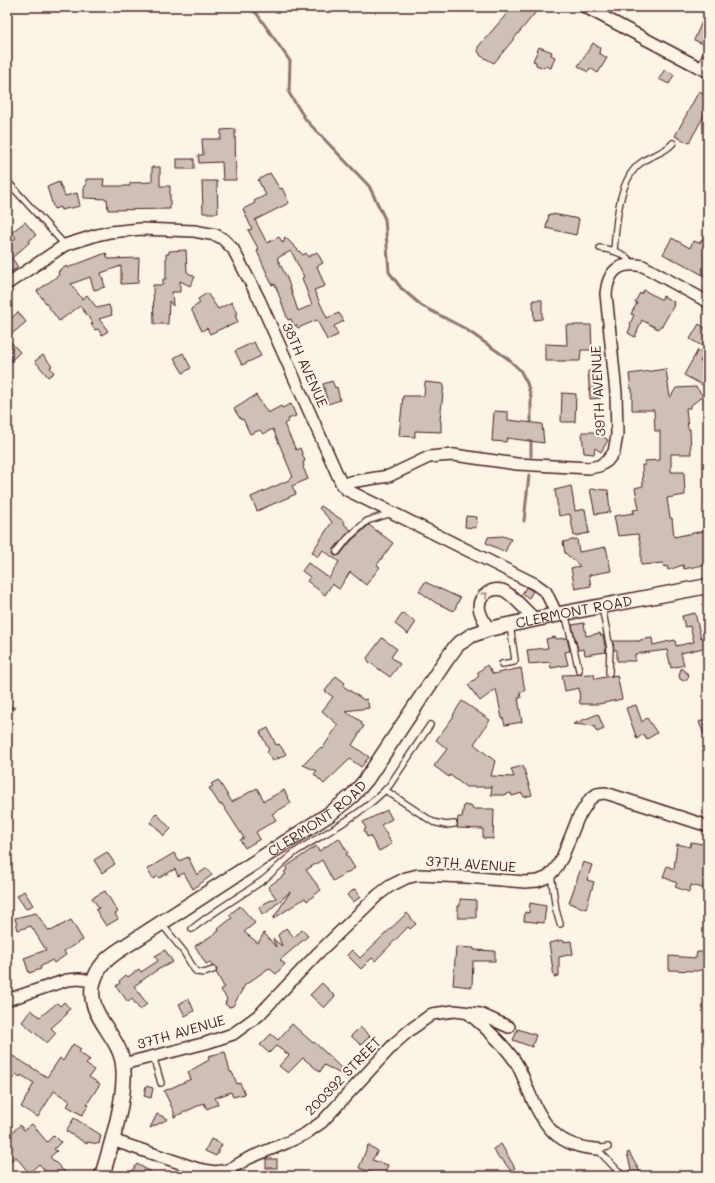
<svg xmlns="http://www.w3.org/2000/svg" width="715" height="1183" viewBox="0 0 715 1183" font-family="Mali,sans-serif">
<rect width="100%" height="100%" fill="#fcf5e5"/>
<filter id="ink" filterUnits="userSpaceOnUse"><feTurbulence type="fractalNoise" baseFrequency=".025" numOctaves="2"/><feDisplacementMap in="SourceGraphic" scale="8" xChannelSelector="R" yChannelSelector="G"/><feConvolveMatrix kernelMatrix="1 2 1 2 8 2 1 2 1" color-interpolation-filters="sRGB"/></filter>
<g filter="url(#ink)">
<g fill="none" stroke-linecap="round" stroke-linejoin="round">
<g stroke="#917474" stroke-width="3">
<path d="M250,7l7,7 33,47 -1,32 17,27 63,66 16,33 4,53 12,16 21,18 42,22 43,30 13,12 7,13 4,14v29"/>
<path d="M531,438v18"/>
<path d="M524,521l5,-46"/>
<path d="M7,707l7,1"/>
</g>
</g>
<g fill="#cfc0b7" stroke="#4a1f2b" fill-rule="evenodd">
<path d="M511,7h29l-46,56 -13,-7 -3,-5v-4l26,-30z"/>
<path d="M708,8v38l-14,-6z"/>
<path d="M593,43l7,5 -1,5 8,5 -9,15 -8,-5 -2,4 -10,-6z"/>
<path d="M539,47l13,5 -1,3 4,2 -4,11 -6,-2 -1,2 -8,-3v-3l-3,-1z"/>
<path d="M665,69l9,6 -5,9 -10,-5z"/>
<path d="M699,91l9,5v12l-19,35 -14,-7z"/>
<path d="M235,129l1,51h-13l-1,-18 -23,1 -1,-8h5l-1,-16h19v-9z"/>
<rect x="177" y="159" width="17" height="10"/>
<path d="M152,167h8v19h10v23l-62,1 -1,-11 -23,-1v-12h2v-7h18l-1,7h27v-3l22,-1z"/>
<path d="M270,173l10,16 2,-1 7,15 -34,17 12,23 12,-6 4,6 2,-3 -1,-2 1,-1 18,18 3,-2 2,4 9,-5 6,11 -6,3 8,20 -11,4 13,28 12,-5 5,8 -10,5 4,9 -11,5 -10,-20 -19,8 -2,-3 -2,1 -3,-7 -3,1 -13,-36 -3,1 -15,-34 2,-1 -11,-20 4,-1 -9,-20 12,-6 -1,-2 12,-6 -8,-15zM291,251l13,26 -2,1 10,27 -14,6 -11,-33 -10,-20z"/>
<path d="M202,181h15l1,32h-15z"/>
<path d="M59,182l6,14 12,-3 3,13 -19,4 -1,-3 -6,2 -7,-22z"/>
<path d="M549,214h4l26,5 -3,16 -30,-7z"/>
<path d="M25,222l11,13 -7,6 1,1 -18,16 6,9 -7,5 -4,-6v-21l9,-7 -4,-6z"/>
<path d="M708,229v22l-4,6 4,2v19l-32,-18 -1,1 -12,-7 9,-16 18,10 3,-7 7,2z"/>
<path d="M186,250l1,22 8,5 -5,9 -10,-5v11h-8l1,14 -4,-5 -1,23h-14l-1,-39h10v-6h3v-25h3v-3z"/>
<path d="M106,253l2,6 31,-1 -1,25 -17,1v-18l-20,7 4,14 -11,3 -4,-13 -19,7 11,15 5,-4 10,13 12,-3 3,10 -13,4 9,12 -6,4 -4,-6 -3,1 -4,-6 2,-1 -13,-17 -21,15 -22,-30 22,-16 -1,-3 2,-1 -1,-1 8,-4v2z"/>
<path d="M644,290l16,9h2l1,-3 11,6 -1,3h1l-12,21h-2l-2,3 -16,-9 -7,17 -7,-4 3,-8 -1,-1 4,-9 -3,-1 6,-11 -2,-1 5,-9 1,1z"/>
<path d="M207,293l11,16 14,-7 5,12 -2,1 3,7 -11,5v-1l-17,8 -3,-6 -5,3 -11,-22 9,-6 -2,-4z"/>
<path d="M533,300h9v19l-8,1z"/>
<path d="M18,312l8,10 -19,16v-16z"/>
<path d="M699,324l9,6v5l-6,11 -12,-7z"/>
<path d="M566,325h25l1,25h-11l-1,11h-35v-17l22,1z"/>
<path d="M7,338l13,14 -13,13z"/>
<path d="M254,342l7,14 -19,9 -7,-14z"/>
<path d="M698,350l6,4 -4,7 8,10 -5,5 5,6v6l-24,-13z"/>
<path d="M183,353l8,15 -8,5 -9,-15z"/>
<path d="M43,355l9,11 -2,1 4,6 -6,4 -13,-16z"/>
<path d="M666,369l4,29 6,-10 20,-1 7,9 -13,10v2h-4l2,21h2l1,25h-20v18h13l1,23 -18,3 3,20h2l2,19 34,-7v34l-24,5 -1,-4 -15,5 -1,-4 -3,1 -1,-4 -22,2v-19l-3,-12 -20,2 -4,-20 20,-3 -1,-3 6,-1 -4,-21 8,-2 -1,-21h3v-4l15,-1v-29h-5l-1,-21h-22v-21h-1l-2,-15z"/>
<path d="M588,371h10l3,27 -11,1z"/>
<path d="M332,381l3,7 2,-1 3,13 -12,4 -5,-20z"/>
<path d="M425,382l19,2 -4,36 1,1v11l-26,-1v6l-16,-1 4,-40h21z"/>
<path d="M562,393l14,1 -1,28h-14z"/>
<path d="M256,395l12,18 13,-7 1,2 9,-4 5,12 -8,3 1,2 -5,3 12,26 4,-2 5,13 -2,1 1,4 -1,1 5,12 -16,7 4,8 -39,17 -6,-14 38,-17v-1l4,-2 -20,-48 -10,5 -3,-4 -10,4 -7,-15 -2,1 -7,-11z"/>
<path d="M494,411l14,1v8l34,4 2,19 -37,-5 -1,4 -14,-1z"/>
<path d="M582,432h17v2l9,6 -7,12 -6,-4 -1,6 -10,-1z"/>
<path d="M571,486l4,25 10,-2 4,24 -15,3 -4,-22 -11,2 -4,-26z"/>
<path d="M590,489l18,1 2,22 -15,2z"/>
<path d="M321,506l24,16 -1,2 7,6 -17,19 -1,4 2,3 5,-1 11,-14 18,-16 24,18 -16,22 3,2 -14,18 -16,-13 -11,17 -7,-5 -7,11 -18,-14 3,-4 -8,-6 6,-8 21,15 10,-16 -16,-12 -5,7 -6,-5 20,-30 -13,-14z"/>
<path d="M466,516l11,1 -1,11 -11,-1z"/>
<path d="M503,536l8,3 -6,13 -19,-9 2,-6z"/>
<path d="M577,539l2,13 27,-5 5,24 -22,4 2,11 -16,3 -4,-21 9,-2 -15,-13 -2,-11z"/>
<path d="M425,582l35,16 -6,13 -18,-8 -17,-12z"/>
<path d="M526,587l7,4 -4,7 -7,-4z"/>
<path d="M403,613l13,9 -8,12 -13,-10z"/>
<path d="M695,613l6,25 7,-1v10l-27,6 3,12 -13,3 -4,-18 -32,4v7h-18v-11h-3l-1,-9h27v-1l12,-2 1,7 22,-5 1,6 18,-4 -4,-16 -5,1 -3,-11z"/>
<path d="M584,623l2,13 14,-3 1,3 2,-1 3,17 -21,3 -1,-6 -6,1 -6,-25z"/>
<path d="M555,637l1,2 11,-1 3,13 -5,1 3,13 -17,3 -1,-6 -21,2 -2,-14 21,-2 -2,-9z"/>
<path d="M382,638l15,11 -6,8 9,7 -10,13 -21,-15 -2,-4z"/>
<path d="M487,665l6,9 28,-6 4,23 -5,1 1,6h-3l4,24 -17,3 -2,-7h-1l-6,-29 -16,12 -12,-16 11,-9 -2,-3z"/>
<path d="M681,668l8,7 -1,3 -4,3 -4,-2 -1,-3z"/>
<path d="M594,674l1,5 22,-4 5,24 -23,5h-19l-1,-16 -14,3 -3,-16z"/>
<path d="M336,676l9,7 -2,3 21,14 3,-1 2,9 -24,3 17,11 -1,2 3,2 -12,19 17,12 -8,10 -11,-8 -26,25 -10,-10 3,-3 -14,-6 17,-17 2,1 16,-24 -16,-14 11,-14 -8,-6z"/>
<path d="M462,701l28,19 -16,24 21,17 -4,15 23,1 -3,-8 12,-3 9,29 -8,2 -2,-4 -10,3 -1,-3 -8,2h-12l1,-8h-26l-16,-12 -1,2 -15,-11 13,-17 -11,-9 18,-24 -1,-1z"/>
<path d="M636,705l6,17 5,-4 10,15 -10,6 -4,-5 -6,5 -11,-31z"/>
<path d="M598,714l6,15 -7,3 -3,-6 -21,-2z"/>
<path d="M708,718v26l-9,-22z"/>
<path d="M268,728l8,17 3,-1 7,10 -8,5v-2l-5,4 -6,-9 2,-2 -9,-18z"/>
<path d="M218,780l14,22 25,-14 7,13 20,-11 7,13 -19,11 4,6 -20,12 4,7 -15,9 -5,-8 4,-2 -22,-34 -2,1 -11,-17 4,-2 -2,-2z"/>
<path d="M464,805l9,2 -1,2h22l-1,30 -10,-1v-9l-26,-1 1,-11h4z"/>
<path d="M387,810l5,9 -11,6 11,19 -13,7 -9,-15 -3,1 -3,-7 2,-1 -3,-7z"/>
<path d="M156,813l15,16 -7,7 -9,-10 -5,-3z"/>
<path d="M339,838l9,15 -2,1 9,14 -22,13 -11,-21 -16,10 15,20 -14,11 -2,-3 -32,21 17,-27 -25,22h-3l-3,-7 4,-2v-1l13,-6 -8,-11 18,-13 -2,-2 3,-2 -1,-3 30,-21 3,5z"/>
<path d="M691,842l17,3v34l-2,10 -15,-4 -2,7 -14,-5 2,-4 -14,-6 4,-11 7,3 3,-25 13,3z"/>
<path d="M107,852l8,12 -13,9 -8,-13z"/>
<path d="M174,853l5,8 9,-4 9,18 10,-7 5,7 -19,14 -9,-16 -6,3 -3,-7 -16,9 -1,-2 -5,3 -6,-10z"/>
<path d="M583,862l9,3 -5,15 7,2 -8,27 -17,-6z"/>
<path d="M355,889l6,8 -8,5 -6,-7z"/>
<path d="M24,891l9,14 -7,4 -9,-13z"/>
<path d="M105,891l13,21 -3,2 3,5 -12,7 -10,-16 3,-2 -7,-10z"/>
<path d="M460,899l16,1v18h-18v-12h2z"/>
<path d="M530,903l16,3 -2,17 -20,-2 1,-9 4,1z"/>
<path d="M240,906l15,17 -11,9 14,11 6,-10 12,14 -3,-8 9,7 -4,-11 8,-7 8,9 8,-7 6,6 -28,24 5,4 -9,10 -7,-6 -24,17 -12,21 -4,1 -4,-3 2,-5 -6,-9 3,-3 -8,-15 1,-4 -5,-2 -2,-4 -4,2 -11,-18 24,-15 -1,-2 14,-11 -3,-3z"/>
<path d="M36,913l13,18 1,-1 1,1 20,-11 12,20 -19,11 2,4 -12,8 -2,-3 -12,7 1,2 -12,4 -5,-15 22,-8 -15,-24 -13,4 -3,-12z"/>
<path d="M407,913l9,11 -6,5 -2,-2 -33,34 -3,-3 -11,11 -14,-14 5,-5 8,8z"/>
<path d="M563,940v2l8,-1 2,13 -14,3v19l-5,1 -5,-34z"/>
<path d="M456,947l18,1v2l21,1v10h-22l-1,26 -19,-2z"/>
<path d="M165,950l8,12 -16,8 -23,16 13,18 -7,6 -8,-11 -4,3 -12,-16 4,-3 -1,-2 7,-6 2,2 11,-8 2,3 17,-11 -3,-5z"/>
<path d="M697,952h11v18h-9l-1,1 -29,-1v-14l27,2z"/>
<path d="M322,983l13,13 -11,12 -14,-13z"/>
<path d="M189,999l5,12 -9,5 -6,-12z"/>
<path d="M64,1002l6,7 -4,3 1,2 -16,14 5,5 -9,10 -25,-21 9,-12 9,7 17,-14 3,3z"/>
<path d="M292,1024l21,19 1,-1 13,12 22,22 -1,2 -24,-13 -4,7 -17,-14 -15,15 -9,-7 10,-11 -13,-9 -7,7 -9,-8 11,-11 7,6z"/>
<path d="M360,1027l10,9 -9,9 -10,-9z"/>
<path d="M518,1029l18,6 -4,12 -19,-7z"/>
<path d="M73,1044l8,5 -2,3 11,8 -4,4 8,6 -5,7 11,7 -13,20 2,1 -7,10 -15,-9 3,-5 -16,-10 -16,26 -17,-10 13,-24 -13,-8 -1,2 -4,-3 -9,13v-32l4,4 2,-3 34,21 13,-19 3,3z"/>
<path d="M225,1052l5,20h2l5,12 3,-1 5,11 -12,3 -2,-5 -16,6 3,6 -11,5 -3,-6 -30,14v-5l-10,-21 27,-12 -3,-7 21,-12 -1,-4z"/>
<path d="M146,1086l7,2 -2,10 -7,-2z"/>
<path d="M157,1114l11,5 -18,9z"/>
<path d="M74,1118l27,17 -2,9 -12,-2v2l-21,-13z"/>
<path d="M32,1124l15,18 7,-7 7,7 -7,7 3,2 -7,6 19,19h-19l-11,-12 -10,9 -13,-16 -9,6v-26l13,-12 4,5z"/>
<path d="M211,1139l11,5 -6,12 -11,-5z"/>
<path d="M501,1144l14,24 -4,3 -10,-13 -2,1 -6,-10z"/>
<path d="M368,1145l10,6 -6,9 16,5 -4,11h-3l-22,-8z"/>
<path d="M629,1152l12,22 -4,2h-6l-2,-5 2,-2 -4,-16z"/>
<rect x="266" y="1159" width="11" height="9"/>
<path d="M137,1164l21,12h-29z"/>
</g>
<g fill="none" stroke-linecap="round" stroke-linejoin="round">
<g stroke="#4a1f2b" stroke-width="8">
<g id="service">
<path d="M700,68l8,-18"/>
<path d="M7,181l58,64"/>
<path d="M600,248c12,2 26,5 32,16"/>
<path d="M614,251c2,-26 4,-73 28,-89 10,-8 22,-8 31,-19"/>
<path d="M337,552l11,-14 19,-17 25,-8"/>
<path d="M602,607l8,41 -1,25"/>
<path d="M565,613l14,57"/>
<path d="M502,664l12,-2 1,-2 -5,-35"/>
<path d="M385,790l48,32 13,3 8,-1"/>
<path d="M551,874l5,36 4,14"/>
<path d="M161,923l23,29 10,17 3,3 7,1 9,-3"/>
<path d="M192,929c22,-18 47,-32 70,-48 12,-9 22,-21 35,-30 31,-20 66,-37 92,-65l41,-61"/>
<path d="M153,1056l8,27"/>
<path d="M597,1149l26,27"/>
<path d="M597,1149l11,-2"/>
</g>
</g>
<g stroke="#4a1f2b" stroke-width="14">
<g id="minor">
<path d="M585,7l123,65"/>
<path d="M7,284l58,-39 32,-10 13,-3 31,-3 53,2 22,4 7,4 10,10 26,50 83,186 5,5 188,94 11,8 11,23"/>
<path d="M342,485l8,-3 39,-6 40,-19 10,-1 15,-1 63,9 72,4 10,-2 8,-5 7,-9 3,-17 -1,-42 -10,-99c2,-23 13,-33 37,-28l65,36"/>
<path d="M489,629c-7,-11 -17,-26 -2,-36 4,-3 10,-4 15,-3 8,2 25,22 33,29"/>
<path d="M7,1000l60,-20 12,-1 14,2"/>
<path d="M468,1013c17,14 35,30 47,48 6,9 10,21 14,31 14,34 29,55 68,57"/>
<path d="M123,1064l83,-21 27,-9 26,-19 58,-61 61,-59 12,-9 16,-8 12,-3 48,2 59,5 13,-1 10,-4 8,-9 6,-10 16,-40 12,-19 7,-5 8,-1 10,3 93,30"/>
<path d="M112,1140l86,29 17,3 13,-2 21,-12 37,-15 19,-9 17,-12 73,-79 15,-13 22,-16 22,-3 26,3 29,13"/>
</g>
</g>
<g stroke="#4a1f2b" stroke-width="17">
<g id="tertiary">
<path id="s1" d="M102,1176c9,-31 25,-80 21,-111 -3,-30 -37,-49 -30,-81 4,-17 14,-26 28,-35l210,-136 21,-17 14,-16 80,-120 11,-15 15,-10 17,-6 76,-16 143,-27"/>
</g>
</g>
<use href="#service" stroke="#fcf5e5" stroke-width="5.5"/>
<use href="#minor" stroke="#fcf5e5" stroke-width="11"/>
<use href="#tertiary" stroke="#fcf5e5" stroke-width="14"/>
</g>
<defs><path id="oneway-chevron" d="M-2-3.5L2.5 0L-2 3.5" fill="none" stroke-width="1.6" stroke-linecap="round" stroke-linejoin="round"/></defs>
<use stroke="#a38a88" href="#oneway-chevron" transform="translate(485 595) rotate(-40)"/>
</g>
<g text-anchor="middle" stroke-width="4" stroke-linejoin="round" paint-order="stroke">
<g font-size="14" fill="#4a1f2b" stroke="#fcf5e5">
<text transform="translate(305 365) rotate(66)" y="5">38TH AVENUE</text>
<text transform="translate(598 391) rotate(-93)" y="5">39TH AVENUE</text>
<text dy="5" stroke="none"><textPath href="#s1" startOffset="832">CLERMONT ROAD</textPath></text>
<text dy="5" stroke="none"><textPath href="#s1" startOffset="484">CLERMONT ROAD</textPath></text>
<text transform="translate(471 864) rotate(4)" y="5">37TH AVENUE</text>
<text transform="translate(181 1032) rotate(-16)" y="5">37TH AVENUE</text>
<text transform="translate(343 1076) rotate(-46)" y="5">200392 STREET</text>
</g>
</g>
<rect width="715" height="1183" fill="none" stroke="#fcf5e5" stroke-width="24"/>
<rect x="12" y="12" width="691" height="1159" fill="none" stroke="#4a1f2b" stroke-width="1.5" filter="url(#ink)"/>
</svg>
